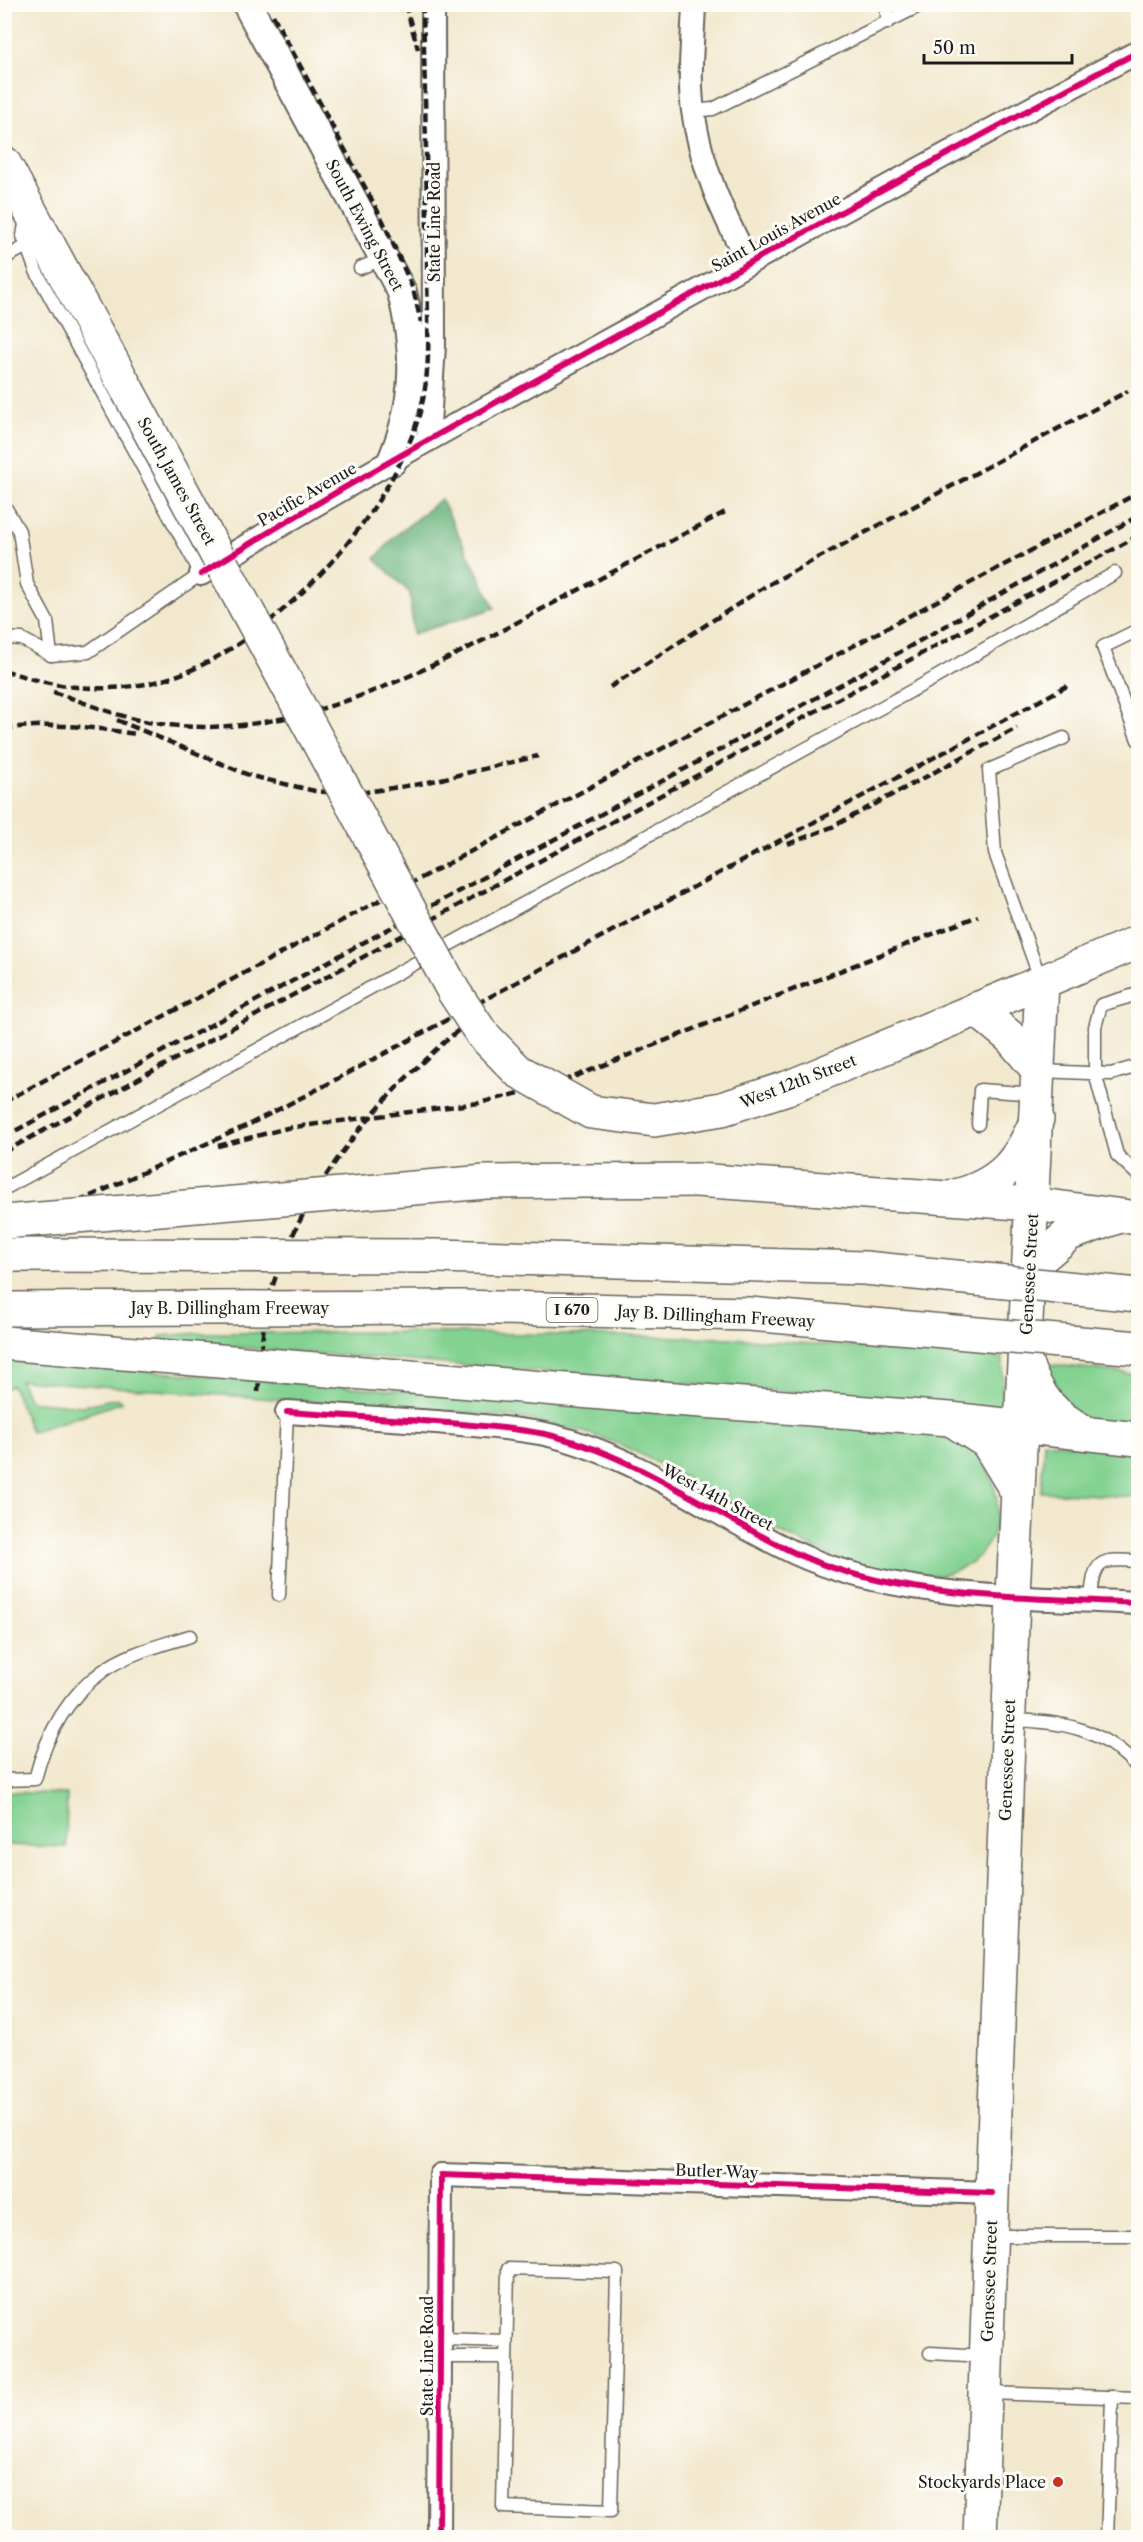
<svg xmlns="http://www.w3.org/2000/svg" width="1143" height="2542" viewBox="0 0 1143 2542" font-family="'Libre Caslon Text',serif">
<rect width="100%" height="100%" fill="#fdfcf7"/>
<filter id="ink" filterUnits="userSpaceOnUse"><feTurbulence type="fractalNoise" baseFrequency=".0167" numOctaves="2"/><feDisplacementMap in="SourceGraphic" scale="12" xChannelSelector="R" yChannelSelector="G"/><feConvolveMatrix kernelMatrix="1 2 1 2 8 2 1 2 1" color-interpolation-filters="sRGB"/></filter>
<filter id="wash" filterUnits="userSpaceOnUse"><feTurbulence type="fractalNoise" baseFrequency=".008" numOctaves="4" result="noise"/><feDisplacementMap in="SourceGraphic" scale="24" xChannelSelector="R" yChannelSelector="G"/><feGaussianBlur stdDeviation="1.35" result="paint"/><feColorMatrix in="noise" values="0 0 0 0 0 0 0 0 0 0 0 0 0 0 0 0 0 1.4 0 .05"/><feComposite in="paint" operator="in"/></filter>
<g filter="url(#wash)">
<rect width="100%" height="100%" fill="#f2e8ce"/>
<g fill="#83d291" stroke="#507756" stroke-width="1.5">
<path d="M405,1332l327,6 271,20 -1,51 -841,-68v-5l39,-3z"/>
<path d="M4,1360l943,73c7,4 19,7 24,13 48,52 29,129 -47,130 -94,1 -203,-82 -286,-123 -46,-23 -97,-33 -148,-38l-470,-35 9,21 53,5 35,-8 6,4 -92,30 -19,-47 -7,4z"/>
<path d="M1046,1364l92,10v53l-38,-3 -26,-11 -27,-36z"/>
<path d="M1044,1442l94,7v48l-97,-5z"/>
<path d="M5,1792l62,2 -1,53 -61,-2z"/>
</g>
<path fill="#6ab47b" stroke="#43684c" stroke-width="1.5" d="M441,499l54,109 -82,26 -3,-41 -35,-34 19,-22z"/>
</g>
<g filter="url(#ink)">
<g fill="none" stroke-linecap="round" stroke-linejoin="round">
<g stroke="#67635a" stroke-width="15">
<g id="service">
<path d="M887,23v-19"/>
<path d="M693,111l20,-2 210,-105"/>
<path d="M4,258l23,-12"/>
<path d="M360,268l24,-10"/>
<path d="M4,505l15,26 8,53 20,37 4,34"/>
<path d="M1138,630l-35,17 35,93"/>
<path d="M4,638l18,1 29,16 37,-3 113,-78 -165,-303 -13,-35 3,-18"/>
<path d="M1041,981l-46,-128 -6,-83 75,-32"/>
<path d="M1138,994l-37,11 -6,22v46l22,82 21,20"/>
<path d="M1040,1071l71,3 27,-8"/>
<path d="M978,1124l2,-34 57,4"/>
<path d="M4,1189l929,-510 182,-106"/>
<path d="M279,1595l8,-183"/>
<path d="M1091,1600c3,-41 8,-41 47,-39"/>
<path d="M1010,1720c52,1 92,8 128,48"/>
<path d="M4,1780l31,-1c11,-43 31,-82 68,-108 24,-18 59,-26 87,-35"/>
<path d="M992,2236h146"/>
<path d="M508,2269l109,3 -6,239 -108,-4z"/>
<path d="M440,2339l66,2"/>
<path d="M930,2353l55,3"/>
<path d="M440,2357h66"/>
<path d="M986,2393l152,5"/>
<path d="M1107,2538l5,-141"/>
</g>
</g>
<g stroke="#67635a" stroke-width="26">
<g id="minor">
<path d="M694,4c-1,36 -6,72 -1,107 8,55 30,104 56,152"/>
<path d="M428,440l6,-95 -1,-341"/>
<path d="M201,574c146,-92 298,-173 450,-257 162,-89 323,-180 487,-265"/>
<path d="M287,1412c50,3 100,7 149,10 36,3 73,5 109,12 90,20 167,80 250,119 101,47 233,44 343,50"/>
<path d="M439,2538l2,-363 551,18"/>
</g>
</g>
<g stroke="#67635a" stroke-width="32">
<path id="tertiary" d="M247,4l155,288c15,61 15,110 -10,169"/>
</g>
<g stroke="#67635a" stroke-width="36">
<g id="secondary">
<path d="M4,163l124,228"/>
<path d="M976,1009l34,28 29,34"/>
<path d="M787,1088l351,-146"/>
<path d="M980,2538l33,-942 29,-614"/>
</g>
</g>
<g stroke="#67635a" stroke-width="36">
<g id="motorway">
<path d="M697,1180l336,24 105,14"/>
<path d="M956,1196c45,-12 63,-34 81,-77"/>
<path d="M1030,1267l39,-33 48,-17"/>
<path d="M1025,1361c13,37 26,53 61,72"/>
<path d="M674,1399l276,20 188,20"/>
<path d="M954,1421l33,21 31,51"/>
</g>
</g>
<use href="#service" stroke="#fff" stroke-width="12"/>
<use href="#minor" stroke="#fff" stroke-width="22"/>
<use href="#tertiary" stroke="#fff" stroke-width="28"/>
<use href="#secondary" stroke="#fff" stroke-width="33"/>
<use href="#motorway" stroke="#fff" stroke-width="33"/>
<g stroke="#1c1c1c" stroke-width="4.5" stroke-dasharray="9 4.5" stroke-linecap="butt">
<path d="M405,4l13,45"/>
<path d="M273,15l110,206 30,68 8,33"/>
<path d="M4,670c50,18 98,24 151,12 111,-25 254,-180 270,-294 6,-39 2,-80 2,-120 0,-88 -2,-176 -4,-264"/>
<path d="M610,687l156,-101 362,-195"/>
<path d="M53,692c31,10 63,24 95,30 138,25 277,-50 394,-113 62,-32 123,-65 185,-98"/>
<path d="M117,720l134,56 64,15 37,3 68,-10 118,-28"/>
<path d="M4,729c44,-7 88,-2 131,5"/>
<path d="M788,844l44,-17 185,-99"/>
<path d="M4,1102l1134,-609"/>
<path d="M4,1137l882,-477 252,-144"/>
<path d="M218,1146l69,-18 192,-25 77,-19 422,-168"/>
<path d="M4,1152l1134,-616"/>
<path d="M4,1235l244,-110 76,-39 743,-400"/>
<path d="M258,1392c3,-34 4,-72 14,-104 36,-113 120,-208 213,-279"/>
</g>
<g stroke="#67635a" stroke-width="36" stroke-linecap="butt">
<path id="secondary-bridge" d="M128,391l326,601 28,42 36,37 73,41 63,8 68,-11 65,-21"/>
</g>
<g stroke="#67635a" stroke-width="36" stroke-linecap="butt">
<g id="motorway-bridge">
<path d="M4,1222l482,-40 211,-2"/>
<path d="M4,1255l434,1 427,12 273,27"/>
<path d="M4,1309l456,-2 289,7 389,34"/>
<path d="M4,1343l670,56"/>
</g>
</g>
<use href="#secondary-bridge" stroke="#fff" stroke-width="33"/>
<use href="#motorway-bridge" stroke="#fff" stroke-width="33"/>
<g stroke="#fdfcf7" stroke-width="10">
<g id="cycleway">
<path d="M201,574c146,-92 298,-173 450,-257 162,-89 323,-180 487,-265"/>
<path d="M287,1412c50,3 100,7 149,10 36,3 73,5 109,12 90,20 167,80 250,119 101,47 233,44 343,50"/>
<path d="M439,2538l2,-363 551,18"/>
</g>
</g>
<use href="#cycleway" stroke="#d6006c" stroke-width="6"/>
</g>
</g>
<circle fill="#c8321e" stroke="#fdfcf7" stroke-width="2" cx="1058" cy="2482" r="6"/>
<g text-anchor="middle" stroke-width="6" stroke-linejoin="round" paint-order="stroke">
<rect fill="#fdfcf7" stroke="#605f5e" stroke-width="1.5" x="546.5" y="1298" width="51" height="24" rx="4.5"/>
<g font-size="15" font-weight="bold" fill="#1c1c1c">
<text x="572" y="1315">I 670</text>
</g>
<g font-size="16" fill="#1c1c1c" stroke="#fdfcf7">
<text transform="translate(434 222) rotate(-90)" y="6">State Line Road</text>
<text transform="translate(365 225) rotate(62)" y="6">South Ewing Street</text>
<text transform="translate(776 232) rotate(-29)" y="6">Saint Louis Avenue</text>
<text transform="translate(177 481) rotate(61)" y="6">South James Street</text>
<text transform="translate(307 494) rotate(-30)" y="6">Pacific Avenue</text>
<text transform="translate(798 1081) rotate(-21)" y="6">West 12th Street</text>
<text transform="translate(1029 1274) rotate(-87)" y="6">Genessee Street</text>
<text x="230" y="1314">Jay B. Dillingham Freeway</text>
<text transform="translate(716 1316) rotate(3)" y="6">Jay B. Dillingham Freeway</text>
<text transform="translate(718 1497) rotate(28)" y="6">West 14th Street</text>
<text transform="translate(1007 1760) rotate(-88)" y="6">Genessee Street</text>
<text transform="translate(717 2171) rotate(2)" y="6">Butler Way</text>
<text transform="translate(989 2281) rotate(-88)" y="6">Genessee Street</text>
<text transform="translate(427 2356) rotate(-90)" y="6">State Line Road</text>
</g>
<g font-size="16" fill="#1c1c1c" stroke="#fdfcf7" text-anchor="end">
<text x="1046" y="2488">Stockyards Place</text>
</g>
</g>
<rect width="1143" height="2542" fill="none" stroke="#fdfcf7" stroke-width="24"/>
<path d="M924 54v9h148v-9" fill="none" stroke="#1c1c1c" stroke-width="3"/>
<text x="933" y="54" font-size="18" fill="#1c1c1c" stroke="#fdfcf7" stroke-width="4.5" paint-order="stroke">50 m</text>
</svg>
